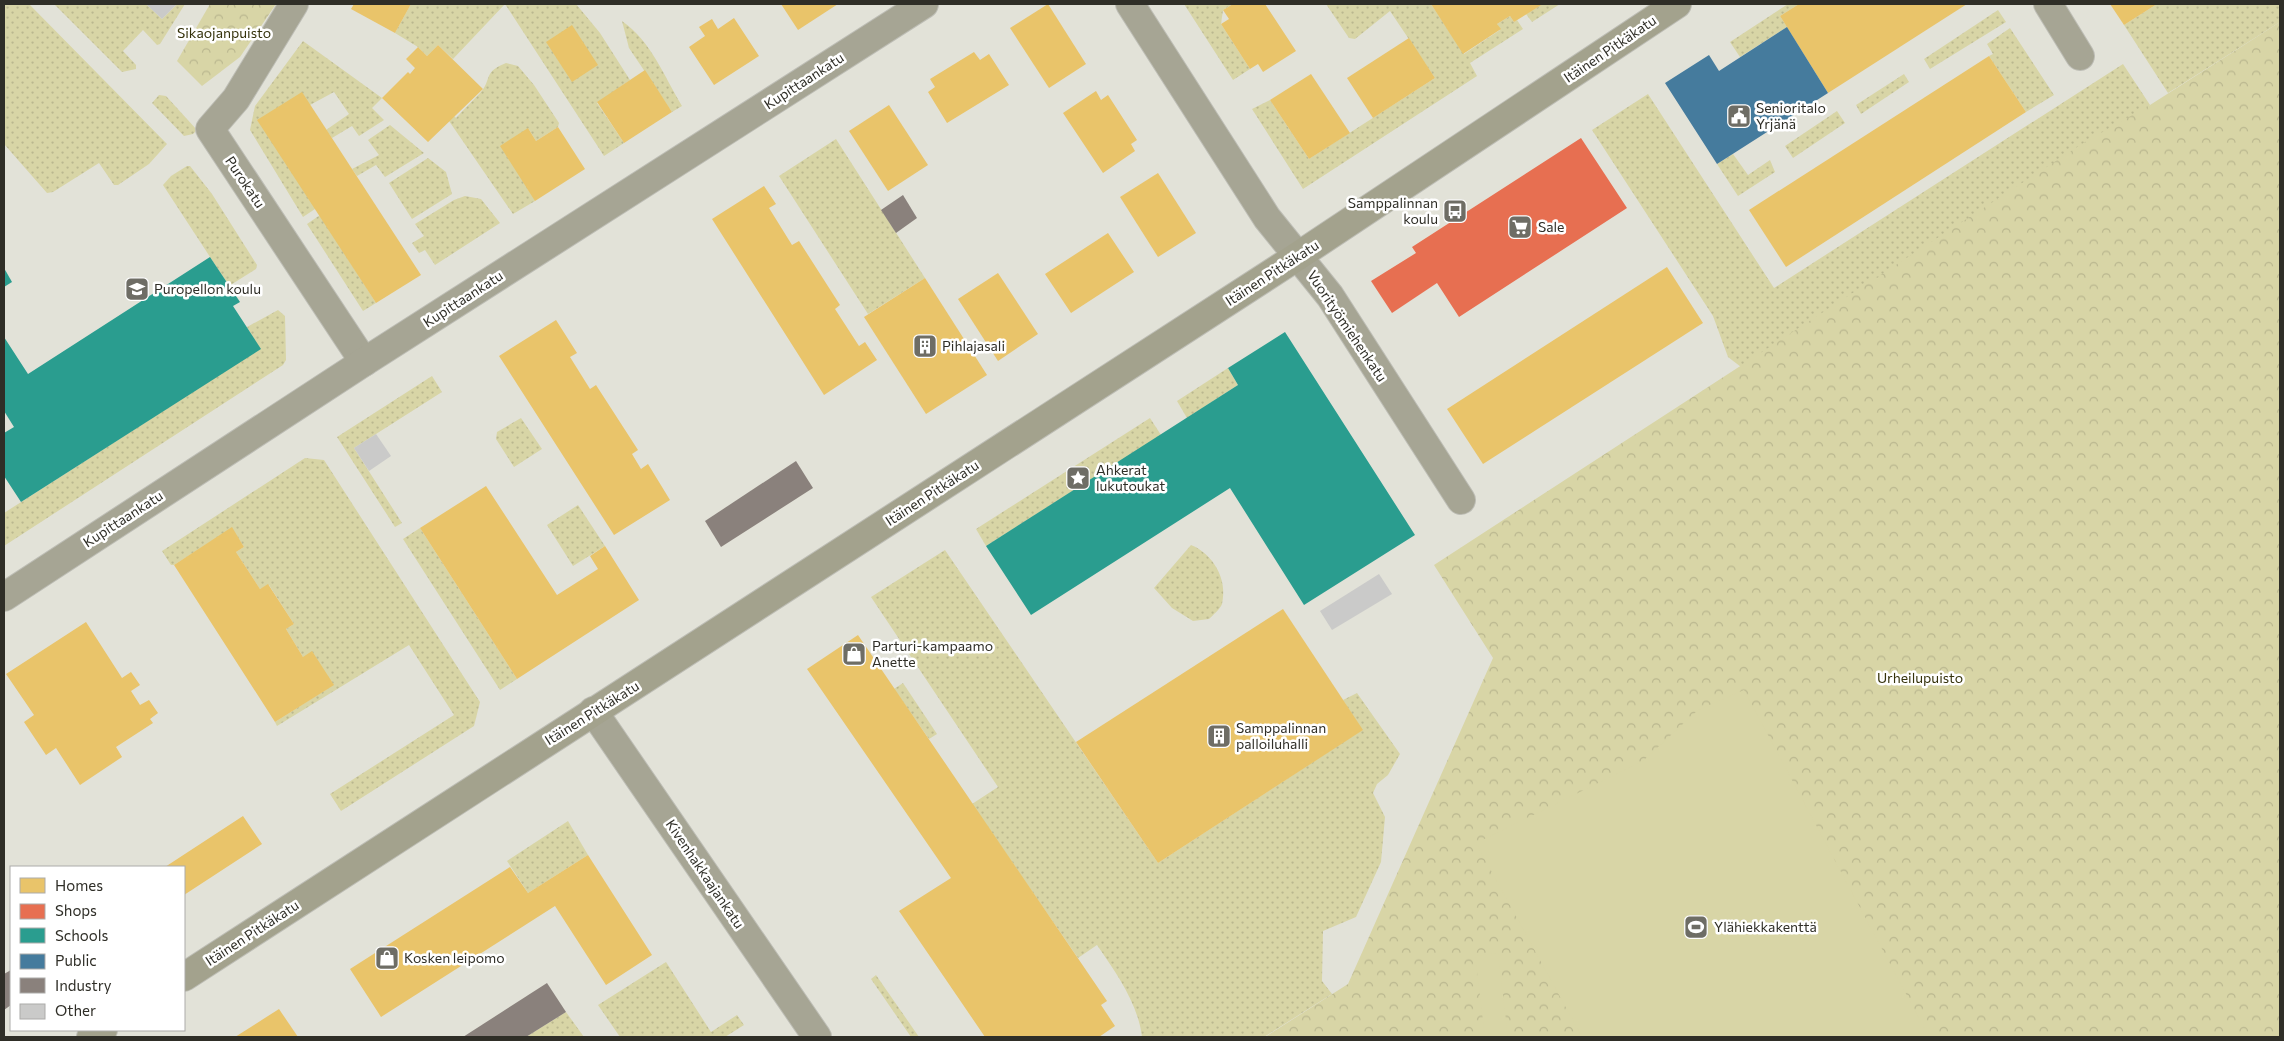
<svg xmlns="http://www.w3.org/2000/svg" width="2284" height="1041" viewBox="0 0 2284 1041" font-family="Commissioner,sans-serif">
<defs>
<pattern id="grass-dots" width="8" height="8" patternUnits="userSpaceOnUse" patternTransform="scale(1.25)"><rect width="8" height="8" fill="#d8d5a6"/><path d="M2 2h.1M6 6h.1" fill="none" stroke="#bab78f" stroke-width="1.8" stroke-linecap="round"/></pattern>
<pattern id="park-crowns" width="20" height="18" patternUnits="userSpaceOnUse" patternTransform="scale(1.25)"><rect width="20" height="18" fill="#d8d5a6"/><path d="M2 6a3 3 0 1 1 6 0M12 15a3 3 0 1 1 6 0" fill="none" stroke="#bab78f"/></pattern>
</defs>
<rect width="100%" height="100%" fill="#e2e2d8"/>
<g fill="url(#grass-dots)">
<path d="M4,4h25l138,140 -18,20 -31,21h-4l-15,-22 -46,29 -6,1 -43,-49z"/>
<path d="M54,4h92l16,15 15,-15h8l-25,40 -3,1 -14,-15 -20,21 13,14v4l-14,3z"/>
<path d="M411,4h165l24,29 30,47 -33,23 27,40 -20,13 -99,-152 -52,55 -15,-14 -11,11 -9,-9 -23,-14z"/>
<path d="M1184,4h49l-10,6 -2,14 29,45 -17,11z"/>
<path d="M1326,4h105l33,50 36,-24 -3,-6 13,-8 4,6 3,-2 6,9 -53,34 7,13 -174,113 -51,-80 18,-9 39,59 126,-81 -45,-67 -35,28 -6,-1z"/>
<path d="M1543,4h17l-28,18 -6,-8z"/>
<path d="M1788,4h11l-19,12 7,11 -47,30 -10,-15z"/>
<path d="M2157,4h123v18l-112,71 -44,-68z"/>
<path d="M1998,10l8,12 -76,47 -6,-10z"/>
<path d="M622,21c29,20 42,55 60,85l-10,6 -43,-64z"/>
<path d="M2010,28l44,67 -28,17 -37,-56 4,-2 -6,-10z"/>
<path d="M303,41l79,57 -10,10 12,12 -25,16 -7,-10 -20,12 -6,-8 23,-16 -15,-22 -24,13 5,104 -12,8 -53,-87 5,-24z"/>
<path d="M506,63l12,3 16,19 25,38 -1,4 -22,14 -8,-13 7,73 -22,13 -64,-93 5,-5 2,2c8,-9 17,-17 25,-26 11,-13 2,-20 25,-29z"/>
<path d="M2123,64l27,41 -55,54 -324,231 -43,-33 -15,-41 -121,-186 56,-36 126,194z"/>
<path d="M1904,74l5,8 -48,32 -5,-9z"/>
<path d="M159,95l7,1 31,34 -4,4 -9,2 -32,-33z"/>
<path d="M1837,111l8,12 -52,35 -8,-12z"/>
<path d="M390,125l34,28 -39,24 -9,-12 -19,11 -5,-7 27,-14 -11,-15z"/>
<path d="M836,139l89,139 -57,36 -89,-138z"/>
<path d="M1733,154l15,21 22,-15 5,12 -37,24 -21,-32z"/>
<path d="M428,158l18,14 6,22 -40,25 -23,-36z"/>
<path d="M187,166h3l22,28 45,71 -1,4 -27,17 -66,-101 8,-9z"/>
<path d="M465,196l16,3 19,24 -65,42 -10,-15 -6,3 -7,-10 12,-7 -9,-12 39,-24z"/>
<path d="M320,215l56,88 -13,8 -56,-87z"/>
<path d="M278,310l7,6 1,44 -3,5 -279,181v-33l256,-164 -13,-22z"/>
<path d="M1228,368l10,17 -51,33 -10,-17z"/>
<path d="M432,376l10,16 -88,56 48,75 -7,4 -58,-90z"/>
<path d="M521,418l21,31 -28,18 -18,-28 1,-7z"/>
<path d="M1150,418l11,17 -175,111 -10,-17z"/>
<path d="M305,458l19,2 156,242 -6,24 -133,85 -11,-17 124,-79 -45,-70 -132,81 -2,-4 58,-37 -30,-28 -17,-28 8,-5 -25,-39 -9,4 -24,-37 8,-5 -12,-19 -58,37h-3l-9,-14z"/>
<path d="M578,505l27,41 -32,20 -26,-41z"/>
<path d="M420,528l97,151 -17,11 -97,-151z"/>
<path d="M1191,545c22,9 37,34 31,59 -2,5 -9,11 -13,15l-16,2 -21,-13 -18,-20z"/>
<path d="M945,550l213,313 204,-133 -19,-30 14,-7 43,61 -12,21 -11,9 -4,9 12,24 -4,45 -25,55 -33,14 -1,50 10,13 -68,43h-122c-4,-34 -26,-64 -45,-92l-19,13 -106,-154 26,-17 -127,-190z"/>
<path d="M903,683l34,51 -8,5 -35,-50z"/>
<path d="M568,821l20,34 -60,38 -21,-32z"/>
<path d="M666,962l45,70 26,-17 7,10 -19,12h-105l-22,-32z"/>
<path d="M876,975l43,62h-8l-40,-58z"/>
<path d="M566,1012l18,25h-58z"/>
</g>
<g fill="url(#park-crowns)">
<path d="M210,4h66l-36,53 -38,29 -25,-25z"/>
<path d="M2280,22v1015h-1015l83,-53 145,-326 -59,-93 651,-423 65,-37z"/>
</g>
<g fill="#d8d5a6">
<path d="M1744,690l185,347h-347l-106,-194 167,-82 55,-51z"/>
<path d="M1498,953l10,84h-23l-10,-81z"/>
</g>
<g fill="#e9c46a">
<path d="M354,4h57l-16,29 -44,-24z"/>
<path d="M781,4h57l-40,26z"/>
<path d="M1048,4l38,60 -37,24 -39,-60z"/>
<path d="M1233,4h32l31,47 -33,21 -5,-8 -8,5 -29,-45 8,-5 -6,-9z"/>
<path d="M1431,4h112l-29,18 -4,-6 -13,8 4,5 -38,25z"/>
<path d="M1799,4h168l-139,89 -48,-77z"/>
<path d="M2110,4h47l-33,21z"/>
<path d="M734,18l25,38 -45,29 -25,-38 16,-11 -6,-9 13,-8 6,10z"/>
<path d="M572,25l26,40 -26,17 -26,-40z"/>
<path d="M1409,38l26,40 -62,40 -26,-40z"/>
<path d="M438,45l45,44 -55,53 -46,-44 26,-26 2,2 5,-6 -9,-9 12,-12 9,9z"/>
<path d="M974,52l6,8 9,-6 20,31 -62,38 -19,-31 7,-5 -5,-8z"/>
<path d="M1989,56l37,56 -240,155 -37,-57z"/>
<path d="M645,70l27,42 -48,31 -27,-41z"/>
<path d="M1311,74l39,59 -41,26 -39,-59z"/>
<path d="M1096,91l5,9 7,-5 29,45 -6,4 4,7 -32,22 -40,-60z"/>
<path d="M302,92l119,183 -45,28 -119,-183z"/>
<path d="M889,105l39,60 -40,26 -39,-60z"/>
<path d="M558,127l27,42 -50,32 -35,-55 28,-18 8,13z"/>
<path d="M1158,173l38,60 -38,24 -38,-60z"/>
<path d="M764,186l12,18 -7,4 23,37 7,-4 41,64 -5,4 24,37 6,-4 12,18 -53,35 -112,-176z"/>
<path d="M1108,233l26,39 -63,41 -26,-39z"/>
<path d="M1667,267l36,56 -220,141 -36,-55z"/>
<path d="M998,273l40,61 -40,27 -40,-62z"/>
<path d="M925,278l62,97 -61,39 -62,-97z"/>
<path d="M556,320l21,33 -7,4 20,32 6,-4 42,65 -6,4 9,15 7,-5 22,36 -56,35 -115,-179z"/>
<path d="M486,486l71,109 41,-26 -8,-13 15,-10 34,54 -122,79 -97,-151z"/>
<path d="M232,527l12,20 -8,5 24,37 8,-5 26,40 -8,5 17,28 9,-6 22,34 -59,37 -101,-157z"/>
<path d="M1283,609l80,121 -205,133 -82,-121z"/>
<path d="M86,622l36,56 9,-6 9,13 -9,6 9,14 9,-5 9,13 -8,6 3,4 -37,24 6,10 -42,28 -24,-37 -10,7 -22,-33 10,-7 -28,-41z"/>
<path d="M858,635l249,366 -6,4 14,21 -16,11h-114l-86,-126 52,-33 -144,-209z"/>
<path d="M243,816l19,28 -78,51v-28h-19z"/>
<path d="M588,855l64,100 -46,30 -51,-79 -174,111 -31,-48 160,-102 18,26z"/>
<path d="M279,1009l19,28h-63z"/>
</g>
<path fill="#e76f51" d="M1581,138l46,70 -168,109 -22,-34 -45,30 -21,-32 45,-28 -4,-6z"/>
<g fill="#2a9d8f">
<path d="M210,257l30,45 -7,4 28,43 -240,153 -17,-26v-43l10,-6 -10,-16v-74l24,37z"/>
<path d="M4,268l8,14 -8,5z"/>
<path d="M1285,332l130,203 -111,70 -74,-117 -199,127 -45,-69 252,-161 -10,-17z"/>
</g>
<path fill="#457b9d" d="M1787,27l41,66 -111,71 -52,-81 44,-28 10,16z"/>
<g fill="#8a817c">
<path d="M903,195l14,23 -21,15 -15,-23z"/>
<path d="M796,461l17,27 -92,59 -16,-26z"/>
<path d="M11,970v35l-7,5v-36z"/>
<path d="M547,983l19,29 -40,25h-63z"/>
</g>
<g fill="#cacac9">
<path d="M146,4h31l-15,15z"/>
<path d="M376,434l15,22 -22,15 -15,-23z"/>
<path d="M1379,574l13,20 -60,36 -12,-19z"/>
</g>
<g fill="none" stroke-linecap="round" stroke-linejoin="round">
<g stroke="#bdbdb5" stroke-width="30">
<g id="minor">
<path d="M294,4l-58,95 -26,30 154,233"/>
<path d="M1130,4l137,214 63,78 131,204"/>
<path d="M2048,4l32,52"/>
<path d="M4,597l360,-235 560,-358"/>
<path d="M593,711l224,326"/>
</g>
</g>
<g stroke="#bdbdb5" stroke-width="30">
<g id="secondary">
<path d="M184,977l1114,-721 379,-252"/>
<path d="M91,1037l12,-7"/>
</g>
</g>
<use href="#minor" stroke="#a6a594" stroke-width="28"/>
<use href="#secondary" stroke="#a3a28d" stroke-width="28"/>
</g>
<defs>
<g id="civic-square" transform="scale(1.25)"><rect x="-9" y="-9" width="18" height="18" rx="4" fill="#6e6d65" stroke="#fff"/><path d="M-.6-6.5H3V-4.5H.6V-3L4-1V1h2V6H-6V1h2V-1L-.6-3ZM-1.2 2.5V6h2.4V2.5Z" fill="#fff"/></g>
<g id="bus-square" transform="scale(1.25)"><rect x="-9" y="-9" width="18" height="18" rx="4" fill="#6e6d65" stroke="#fff"/><path d="M-5-6H5V4H4V6H2V4H-2V6H-4V4H-5ZM-3.5-4V0h7V-4ZM-3.5 1.2v1.5H-2V1.2ZM2 1.2v1.5H3.5V1.2Z" fill="#fff"/></g>
<g id="supermarket-square" transform="scale(1.25)"><rect x="-9" y="-9" width="18" height="18" rx="4" fill="#6e6d65" stroke="#fff"/><path d="M-6-5.5h2.5l.6 2H6L4.5 2H-2.5L-4.4-4H-6ZM-1.5 3.2a1.3 1.3 0 1 0 .1 0ZM3 3.2a1.3 1.3 0 1 0 .1 0Z" fill="#fff"/></g>
<g id="school-square" transform="scale(1.25)"><rect x="-9" y="-9" width="18" height="18" rx="4" fill="#6e6d65" stroke="#fff"/><path d="M0-5L7-2L0 1L-7-2ZM-4 1L0 2.5L4 1V4Q0 6-4 4Z" fill="#fff"/></g>
<g id="building-square" transform="scale(1.25)"><rect x="-9" y="-9" width="18" height="18" rx="4" fill="#6e6d65" stroke="#fff"/><path d="M-4-6H4V6H1V3H-1V6H-4ZM-2.5-4.3h1.7v1.8h-1.7ZM.8-4.3h1.7v1.8H.8ZM-2.5-1h1.7V.8h-1.7ZM.8-1h1.7V.8H.8Z" fill="#fff"/></g>
<g id="sight-square" transform="scale(1.25)"><rect x="-9" y="-9" width="18" height="18" rx="4" fill="#6e6d65" stroke="#fff"/><path d="M0-6L1.8-2.2L6-1.7L2.9 1.2L3.7 5.4L0 3.3L-3.7 5.4L-2.9 1.2L-6-1.7L-1.8-2.2Z" fill="#fff"/></g>
<g id="shop-square" transform="scale(1.25)"><rect x="-9" y="-9" width="18" height="18" rx="4" fill="#6e6d65" stroke="#fff"/><path d="M-5-2.5h2.3a2.7 3.5 0 0 1 5.4 0H5L5.5 6h-11ZM-1.5-2.5h3a1.5 2.3 0 0 0-3 0Z" fill="#fff"/></g>
<g id="stadium-square" transform="scale(1.25)"><rect x="-9" y="-9" width="18" height="18" rx="4" fill="#6e6d65" stroke="#fff"/><path d="M0-5a6.5 5 0 1 0 0 10a6.5 5 0 1 0 0-10ZM-3.5-1.8h7v3.6h-7Z" fill="#fff"/></g>
</defs>
<g fill-rule="evenodd">
<use href="#civic-square" x="1739" y="116"/>
<use href="#bus-square" x="1455" y="211"/>
<use href="#supermarket-square" x="1520" y="227"/>
<use href="#school-square" x="137" y="289"/>
<use href="#building-square" x="925" y="346"/>
<use href="#sight-square" x="1078" y="478"/>
<use href="#shop-square" x="854" y="654"/>
<use href="#building-square" x="1219" y="736"/>
<use href="#stadium-square" x="1696" y="927"/>
<use href="#shop-square" x="387" y="958"/>
</g>
<g text-anchor="middle" stroke-width="5" stroke-linejoin="round" paint-order="stroke">
<g font-size="14" fill="#35320b" stroke="#fff">
<text x="224" y="38">Sikaojanpuisto</text>
<text x="1920" y="683">Urheilupuisto</text>
</g>
<g font-size="14" fill="#2f2e27" stroke="#fff">
<text transform="translate(1610 49) rotate(-34)" y="5">Itäinen Pitkäkatu</text>
<text transform="translate(804 81) rotate(-33)" y="5">Kupittaankatu</text>
<text transform="translate(245 182) rotate(56)" y="5">Purokatu</text>
<text transform="translate(1272 273) rotate(-33)" y="5">Itäinen Pitkäkatu</text>
<text transform="translate(463 299) rotate(-33)" y="5">Kupittaankatu</text>
<text transform="translate(1347 326) rotate(56)" y="5">Vuorityömiehenkatu</text>
<text transform="translate(932 493) rotate(-33)" y="5">Itäinen Pitkäkatu</text>
<text transform="translate(123 519) rotate(-33)" y="5">Kupittaankatu</text>
<text transform="translate(592 713) rotate(-32)" y="5">Itäinen Pitkäkatu</text>
<text transform="translate(705 874) rotate(56)" y="5">Kivenhakkaajankatu</text>
<text transform="translate(252 933) rotate(-33)" y="5">Itäinen Pitkäkatu</text>
</g>
<g font-size="14" fill="#2f2e27" stroke="#fff" text-anchor="start">
<text x="1756" y="113">Senioritalo<tspan x="1756" dy="16">Yrjänä</tspan></text>
<text x="1438" y="208" text-anchor="end">Samppalinnan<tspan x="1438" dy="16">koulu</tspan></text>
<text x="1538" y="232">Sale</text>
<text x="154" y="294">Puropellon koulu</text>
<text x="942" y="351">Pihlajasali</text>
<text x="1096" y="475">Ahkerat<tspan x="1096" dy="16">lukutoukat</tspan></text>
<text x="872" y="651">Parturi-kampaamo<tspan x="872" dy="16">Anette</tspan></text>
<text x="1236" y="733">Samppalinnan<tspan x="1236" dy="16">palloiluhalli</tspan></text>
<text x="1714" y="932">Ylähiekkakenttä</text>
<text x="404" y="963">Kosken leipomo</text>
</g>
</g>
<rect width="2284" height="1041" fill="none" stroke="#2f2e27" stroke-width="10"/>
<rect x="10" y="866" width="175" height="165" fill="#ffffff" stroke="#acaba9"/>
<rect x="20" y="878" width="25" height="15" fill="#e9c46a" stroke="#acaba9"/>
<text x="55" y="891" font-size="15" fill="#2f2e27">Homes</text>
<rect x="20" y="904" width="25" height="15" fill="#e76f51" stroke="#acaba9"/>
<text x="55" y="916" font-size="15" fill="#2f2e27">Shops</text>
<rect x="20" y="928" width="25" height="15" fill="#2a9d8f" stroke="#acaba9"/>
<text x="55" y="941" font-size="15" fill="#2f2e27">Schools</text>
<rect x="20" y="954" width="25" height="15" fill="#457b9d" stroke="#acaba9"/>
<text x="55" y="966" font-size="15" fill="#2f2e27">Public</text>
<rect x="20" y="978" width="25" height="15" fill="#8a817c" stroke="#acaba9"/>
<text x="55" y="991" font-size="15" fill="#2f2e27">Industry</text>
<rect x="20" y="1004" width="25" height="15" fill="#cacac9" stroke="#acaba9"/>
<text x="55" y="1016" font-size="15" fill="#2f2e27">Other</text>
</svg>
